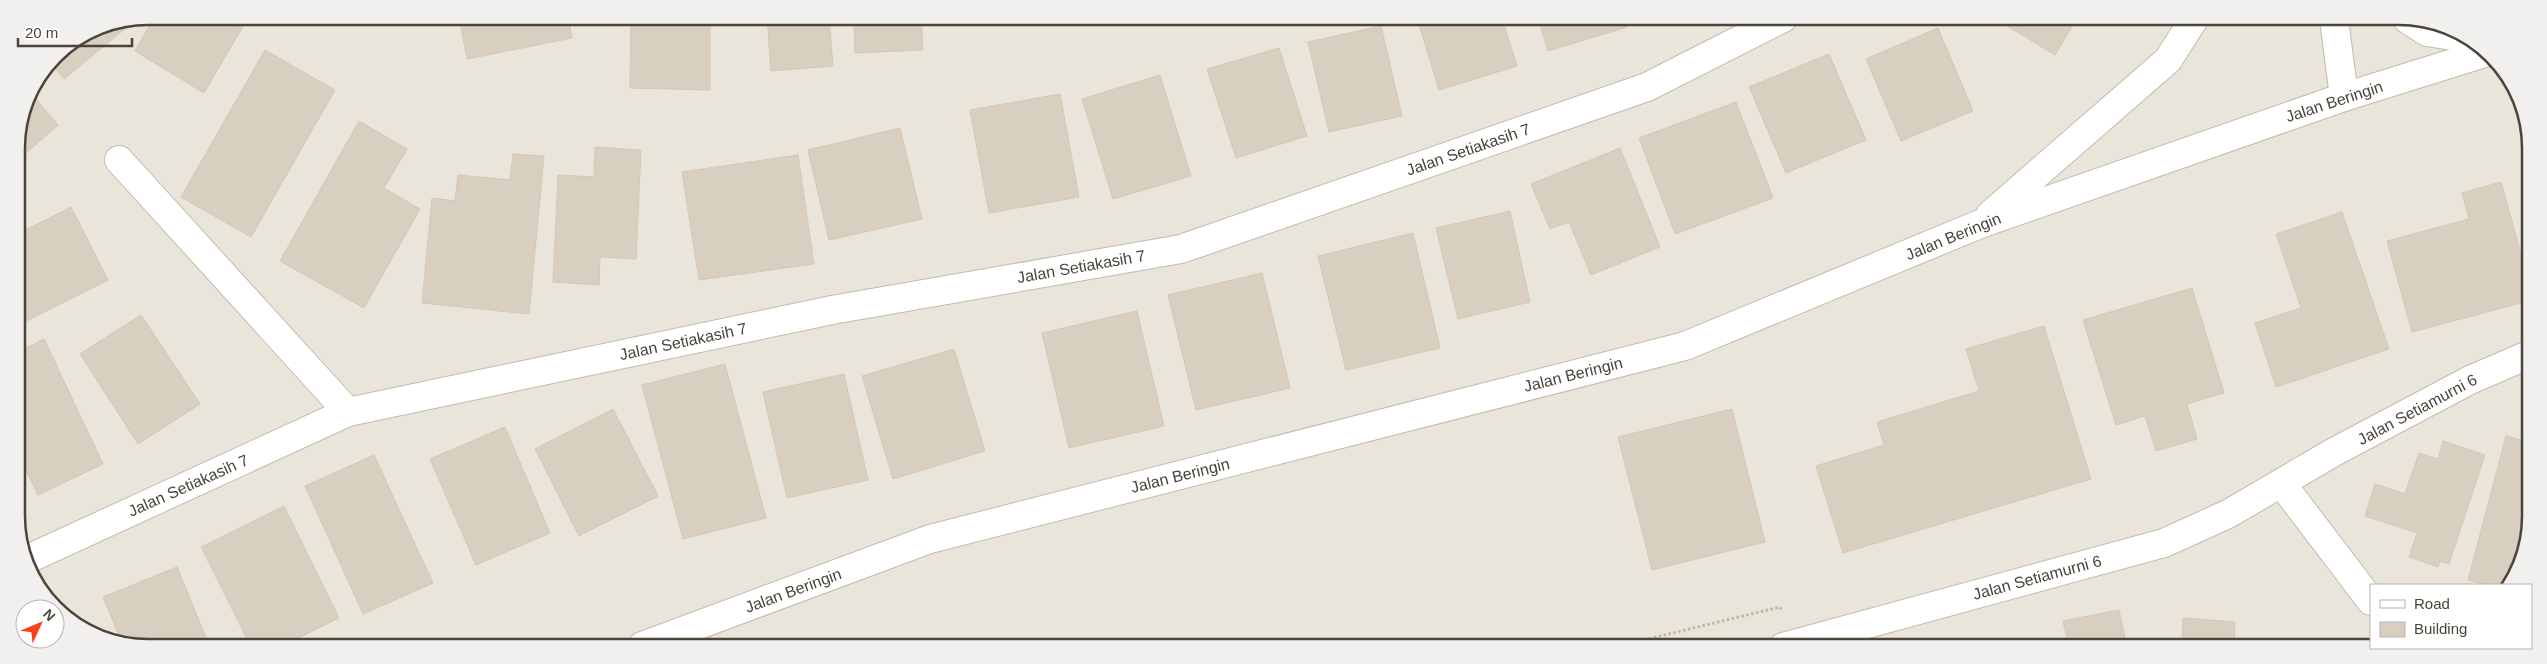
<svg xmlns="http://www.w3.org/2000/svg" width="2547" height="664" viewBox="0 0 2547 664" font-family="Arial,sans-serif">
<rect width="100%" height="100%" fill="#f6f3ec"/>
<path fill="#eae5da" d="M148,16l2277,3 67,36 36,67v420l-18,43h-139v62l-2249,-2 -67,-36 -36,-67 -2,-403 9,-42 29,-42 43,-29z"/>
<g fill="#d8cfc1" stroke="#d3c7b4">
<path d="M155,16h94l-45,77 -69,-42z"/>
<path d="M459,17h109l4,21 -105,21z"/>
<path d="M631,17h79v73l-80,-2z"/>
<path d="M767,17h62l4,49 -62,5z"/>
<path d="M854,17h67l2,33 -68,3z"/>
<path d="M986,17h24l-23,7z"/>
<path d="M138,18l-74,61 -14,-17 5,-7 43,-29z"/>
<path d="M1417,18h85l15,48 -78,24z"/>
<path d="M1538,18h86l3,9 -79,24z"/>
<path d="M1994,18h83l-22,37z"/>
<path d="M1381,26l21,90 -73,16 -21,-90z"/>
<path d="M1938,28l35,83 -72,30 -35,-82z"/>
<path d="M1279,48l28,88 -71,22 -29,-89z"/>
<path d="M265,50l70,40 -84,147 -70,-40z"/>
<path d="M1829,54l37,86 -80,33 -37,-86z"/>
<path d="M1160,75l31,101 -78,23 -31,-100z"/>
<path d="M30,92l28,33 -41,36v-22l9,-42z"/>
<path d="M1060,94l19,103 -90,16 -19,-103z"/>
<path d="M1736,102l37,96 -98,36 -36,-96z"/>
<path d="M359,121l48,28 -23,39 36,21 -56,99 -84,-47z"/>
<path d="M900,128l22,91 -93,21 -21,-90z"/>
<path d="M595,147l46,3 -5,109 -36,-2 -1,28 -46,-3 5,-107 36,2z"/>
<path d="M1620,148l40,99 -69,28 -22,-53 -19,7 -19,-45z"/>
<path d="M513,154l31,2 -15,158 -107,-11 10,-105 23,3 3,-26 52,5z"/>
<path d="M798,155l16,109 -115,16 -17,-108z"/>
<path d="M2501,182l27,97v22l-116,31 -25,-91 82,-22 -7,-26z"/>
<path d="M71,207l37,73 -90,45 -1,-91z"/>
<path d="M1510,211l20,91 -72,17 -22,-91z"/>
<path d="M2342,212l47,137 -113,38 -21,-64 46,-15 -25,-74z"/>
<path d="M1413,233l27,115 -94,22 -28,-114z"/>
<path d="M1262,273l28,115 -94,22 -28,-115z"/>
<path d="M2192,288l32,105 -37,11 10,35 -41,12 -11,-35 -29,9 -33,-105z"/>
<path d="M1137,311l27,115 -95,22 -27,-115z"/>
<path d="M141,315l59,89 -62,40 -58,-90z"/>
<path d="M2044,326l47,153 -248,74 -27,-87 68,-21 -7,-23 102,-31 -13,-42z"/>
<path d="M44,339l59,125 -65,31 -20,-41v-102z"/>
<path d="M954,349l31,102 -92,28 -31,-103z"/>
<path d="M725,364l41,154 -83,21 -41,-154z"/>
<path d="M844,374l24,106 -81,18 -24,-106z"/>
<path d="M613,409l45,87 -79,40 -44,-87z"/>
<path d="M1732,409l33,133 -113,28 -34,-133z"/>
<path d="M505,427l45,106 -74,32 -46,-106z"/>
<path d="M2506,436l22,6v100l-18,43h-22l-20,-5z"/>
<path d="M2443,441l42,14 -36,109 -9,-3 -2,6 -29,-10 8,-24 -52,-17 10,-32 30,10 14,-41 19,6z"/>
<path d="M374,455l59,128 -70,31 -58,-128z"/>
<path d="M284,506l55,112 -55,27h-34l-49,-98z"/>
<path d="M177,567l32,78h-86l-20,-48z"/>
<path d="M2119,610l8,37h-58l-6,-26z"/>
<path d="M2183,618l52,4 -1,25h-52z"/>
</g>
<g fill="none" stroke-linecap="round" stroke-linejoin="round">
<g stroke="#c2bbae" stroke-width="30">
<g id="minor">
<path d="M2334,19l10,78"/>
<path d="M2407,19l20,13 32,5"/>
<path d="M119,160l229,252"/>
<path d="M1990,215l178,-155 26,-41"/>
<path d="M2282,484l89,117"/>
<path d="M28,559l320,-147 484,-102 349,-61 466,-162 136,-69"/>
<path d="M642,646l288,-107 755,-193 295,-122 364,-127 144,-45"/>
<path d="M1783,647l381,-104 64,-29 106,-62 136,-72 58,-25"/>
</g>
</g>
<path stroke="#c4b79f" stroke-width="3" stroke-dasharray="2.5 2.5" stroke-linecap="butt" d="M1615,647l165,-40 2,5"/>
<use href="#minor" stroke="#fff" stroke-width="28"/>
</g>
<g text-anchor="middle" stroke-width="4" stroke-linejoin="round" paint-order="stroke">
<g font-size="16" fill="#4b4439" stroke="#fff">
<text transform="translate(2334 101) rotate(-18)" y="6">Jalan Beringin</text>
<text transform="translate(1468 149) rotate(-19)" y="6">Jalan Setiakasih 7</text>
<text transform="translate(1953 236) rotate(-22)" y="6">Jalan Beringin</text>
<text transform="translate(1081 266) rotate(-10)" y="6">Jalan Setiakasih 7</text>
<text transform="translate(683 341) rotate(-12)" y="6">Jalan Setiakasih 7</text>
<text transform="translate(1573 374) rotate(-14)" y="6">Jalan Beringin</text>
<text transform="translate(2417 409) rotate(-28)" y="6">Jalan Setiamurni 6</text>
<text transform="translate(1180 475) rotate(-14)" y="6">Jalan Beringin</text>
<text transform="translate(188 485) rotate(-24)" y="6">Jalan Setiakasih 7</text>
<text transform="translate(2037 577) rotate(-15)" y="6">Jalan Setiamurni 6</text>
<text transform="translate(793 590) rotate(-20)" y="6">Jalan Beringin</text>
</g>
</g>
<path d="M0 0H2547V664H0ZM148 25H2399A123 123 0 0 1 2522 148V516A123 123 0 0 1 2399 639H148A123 123 0 0 1 25 516V148A123 123 0 0 1 148 25Z" fill="#f1f0ef" fill-rule="evenodd"/>
<path fill="none" stroke="#4b4439" stroke-width="2.5" d="M148 25H2399A123 123 0 0 1 2522 148V516A123 123 0 0 1 2399 639H148A123 123 0 0 1 25 516V148A123 123 0 0 1 148 25Z"/>
<rect x="2370" y="584" width="162" height="65" fill="#ffffff" stroke="#b7b4b0"/>
<rect x="2380" y="600" width="25" height="8" fill="#ffffff" stroke="#b7b4b0"/>
<text x="2414" y="609" font-size="15" fill="#4b4439">Road</text>
<rect x="2380" y="622" width="25" height="15" fill="#d8cfc1" stroke="#b7b4b0"/>
<text x="2414" y="634" font-size="15" fill="#4b4439">Building</text>
<g transform="translate(40 624) rotate(46)"><circle r="24" fill="#ffffff" stroke="#b7b4b0"/>
<path d="M0-4L9 19L0 12L-9 19Z" fill="#fc3f1d"/>
<text y="-8" font-size="14" font-weight="bold" text-anchor="middle" fill="#4b4439">N</text>
</g>
<path d="M18 38v8h114v-8" fill="none" stroke="#4b4439" stroke-width="2.5"/>
<text x="25" y="38" font-size="15" fill="#4b4439" stroke="#ffffff" stroke-width="4" paint-order="stroke">20 m</text>
</svg>
